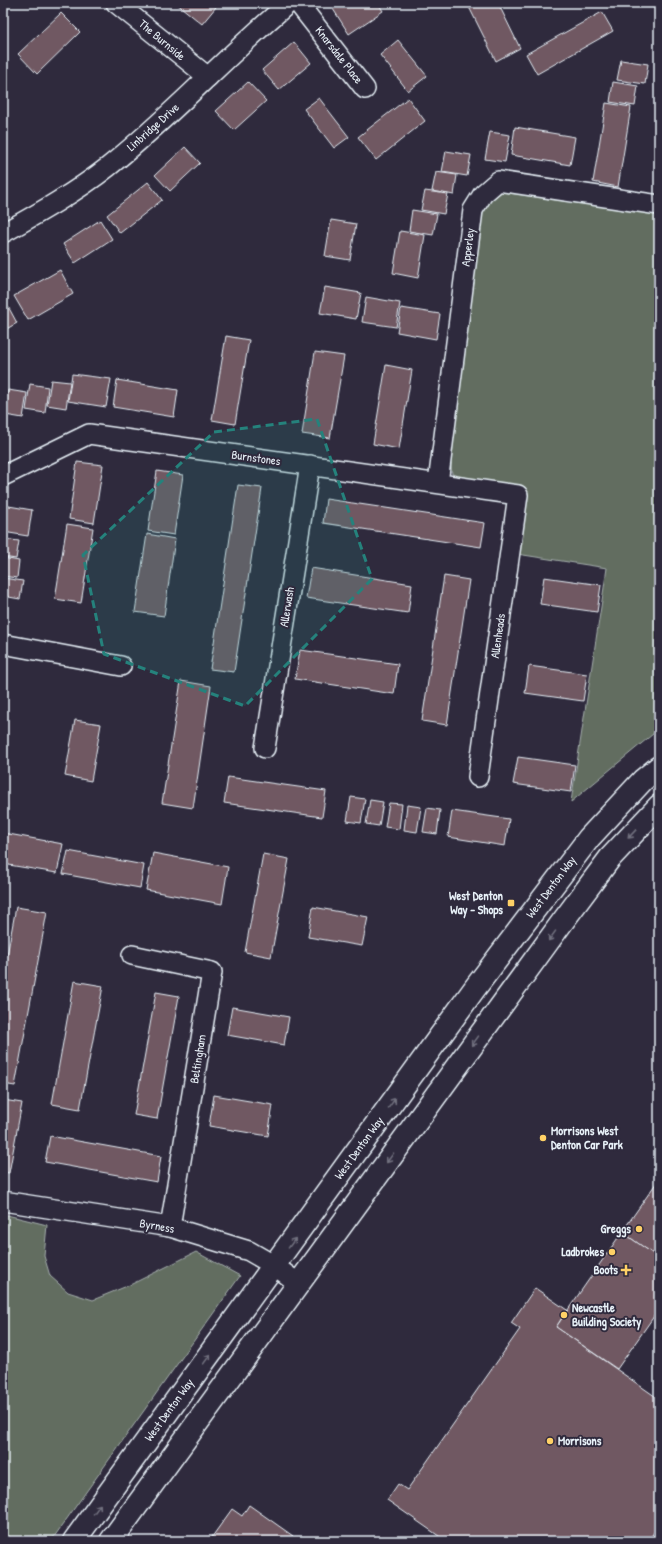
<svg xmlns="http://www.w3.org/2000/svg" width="662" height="1544" viewBox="0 0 662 1544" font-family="'Patrick Hand',sans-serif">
<rect width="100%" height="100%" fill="#2f2a3d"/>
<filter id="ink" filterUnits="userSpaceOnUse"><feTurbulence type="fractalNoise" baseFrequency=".025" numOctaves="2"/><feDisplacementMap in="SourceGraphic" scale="8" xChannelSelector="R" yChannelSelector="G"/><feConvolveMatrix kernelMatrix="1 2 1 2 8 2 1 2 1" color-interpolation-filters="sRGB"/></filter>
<g filter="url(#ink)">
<g fill="#626d61" stroke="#a5afac">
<path d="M502,192l157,23v514l-88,73 36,-234 -90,-14 10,-65 -65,-12 -10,-3 -2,-20 29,-238 12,-16z"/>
<path d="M3,1214l44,11 -3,31 6,20 18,16 25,8 39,-16 64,-32 44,24 -189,265h-48z"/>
</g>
<g fill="#705862" stroke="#e8f1f8">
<path d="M176,3h34l6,4 -14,17z"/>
<path d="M342,3h36l5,8 -34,23 -16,-25z"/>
<path d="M467,3h31l22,45 -24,13z"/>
<path d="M605,3h12l-9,5z"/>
<path d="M602,12l11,19 -76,43 -11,-20z"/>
<path d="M61,13l19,19 -43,42 -19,-20z"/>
<path d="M398,40l29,36 -19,15 -28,-36z"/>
<path d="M294,42l17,21 -32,27 -17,-20z"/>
<path d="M621,60l27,4 -3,20 -28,-4z"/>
<path d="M248,82l18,19 -32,29 -18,-19z"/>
<path d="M613,82l25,4 -3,20 -25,-4z"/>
<path d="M319,98l30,39 -15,11 -30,-39z"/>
<path d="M408,98l17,23 -49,39 -18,-23z"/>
<path d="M606,103l25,4 -13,80 -25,-5z"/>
<path d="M515,127l60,10 -5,28 -59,-10z"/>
<path d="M490,132l20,3 -5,27 -20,-3z"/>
<path d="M185,147l15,16 -30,28 -15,-16z"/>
<path d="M446,151l25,4 -4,21 -25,-4z"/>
<path d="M436,172l21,3 -3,20 -22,-4z"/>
<path d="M148,182l14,18 -42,33 -13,-18z"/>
<path d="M425,191l23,3 -4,20 -23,-4z"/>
<path d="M412,210l25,4 -4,21 -24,-4z"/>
<path d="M100,220l12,19 -37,24 -12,-19z"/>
<path d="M331,220l25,4 -6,36 -25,-4z"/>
<path d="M400,231l25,4 -7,43 -25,-5z"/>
<path d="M60,270l13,24 -45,26 -14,-24z"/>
<path d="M325,287l36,6 -5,26 -36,-6z"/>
<path d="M366,297l34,6 -4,24 -34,-5z"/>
<path d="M4,299l13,24 -14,8v-31z"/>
<path d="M401,308l39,6 -4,25 -39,-7z"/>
<path d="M226,336l23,4 -14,84 -23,-4z"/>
<path d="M315,352l29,4 -14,82 -28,-4z"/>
<path d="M386,365l26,5 -13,79 -26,-5z"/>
<path d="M72,374l39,5 -5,28 -38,-6z"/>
<path d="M51,380l19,2 -4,26 -19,-3z"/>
<path d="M117,380l61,10 -4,27 -61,-10z"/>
<path d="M30,384l18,3 -3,26 -19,-3z"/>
<path d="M8,390l19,3 -4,25 -18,-3z"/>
<path d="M77,462l26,3 -9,58 -25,-4z"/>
<path d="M157,471l26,4 -9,60 -26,-4z"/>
<path d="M238,485l24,3 -28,184 -24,-3z"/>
<path d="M326,499l159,24 -4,24 -158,-24z"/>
<path d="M3,505l29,5 -4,26 -25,-4z"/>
<path d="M67,524l26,4 -12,75 -26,-4z"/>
<path d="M147,534l28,5 -11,77 -29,-4z"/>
<path d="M3,539l16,2 -3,18 -13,-2z"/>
<path d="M3,558l16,3 -2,17 -14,-2z"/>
<path d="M311,568l101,16 -4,29 -102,-15z"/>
<path d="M444,576l25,4 -22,145 -25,-4z"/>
<path d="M544,577l57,8 -4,27 -57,-8z"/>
<path d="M3,578l20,3 -3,18 -17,-3z"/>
<path d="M300,650l98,14 -4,30 -99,-15z"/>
<path d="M529,666l58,8 -4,27 -58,-8z"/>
<path d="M181,681l30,5 -18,122 -31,-5z"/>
<path d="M75,720l26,4 -10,57 -26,-5z"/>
<path d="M518,757l57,8 -4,27 -58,-8z"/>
<path d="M228,777l98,14 -4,26 -98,-14z"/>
<path d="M351,797l14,2 -4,24 -14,-2z"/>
<path d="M370,800l13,2 -4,24 -13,-2z"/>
<path d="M389,803l13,1 -3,25 -14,-2z"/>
<path d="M407,805l14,2 -4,25 -13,-2z"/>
<path d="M427,808l13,2 -3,24 -14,-2z"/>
<path d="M452,811l57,8 -4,27 -57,-9z"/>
<path d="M3,833l60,11 -6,29 -54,-9z"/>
<path d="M68,851l76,14 -4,23 -77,-14z"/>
<path d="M153,853l75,14 -6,37 -76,-14z"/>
<path d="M263,854l26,5 -18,98 -26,-5z"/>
<path d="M16,907l31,5 -32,174 -12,-2v-107z"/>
<path d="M313,907l55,10 -6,29 -54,-9z"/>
<path d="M74,981l29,5 -23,123 -28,-5z"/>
<path d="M156,992l23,4 -22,123 -23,-4z"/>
<path d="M232,1007l57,10 -5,28 -57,-10z"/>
<path d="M214,1095l59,10 -5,31 -59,-10z"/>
<path d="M3,1100l19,3 -13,70 -6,-1z"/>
<path d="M50,1136l111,20 -4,26 -112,-20z"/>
<path d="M659,1179v79l-37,-26z"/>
<path d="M622,1232l37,26v51l-42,60 -61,-42z"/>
<path d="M535,1288l32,22 -11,17 103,72v126l-11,16h-202l-59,-41 11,-16 9,6 113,-161 -9,-6z"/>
<path d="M249,1505l44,31 -4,5h-80l23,-32 10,7z"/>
</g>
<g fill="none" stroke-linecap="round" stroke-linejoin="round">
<g stroke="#e8f1f8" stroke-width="22">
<g id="street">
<path d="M116,3l92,74"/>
<path d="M298,3l67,86"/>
<path d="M3,233c36,-20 73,-41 105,-66 64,-51 119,-112 181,-164"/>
<path d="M3,476l86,-42 429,61 -40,282"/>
<path d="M438,483l35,-273 10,-16 15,-13 161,24"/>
<path d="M3,644l118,22"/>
<path d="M265,748l45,-283"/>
<path d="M132,955l80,17 -42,255"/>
<path d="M3,1201l167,26 79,24 26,15 24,18"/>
</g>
</g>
<g stroke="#e8f1f8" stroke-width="25">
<g id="secondary">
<path d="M74,1541l401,-553 114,-150 54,-58 16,-13"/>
<path d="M111,1541l452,-620 47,-63 49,-52"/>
</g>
</g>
<use href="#street" stroke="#2f2a3d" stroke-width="19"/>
<use href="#secondary" stroke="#2f2a3d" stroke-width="22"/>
</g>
<defs><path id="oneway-shaft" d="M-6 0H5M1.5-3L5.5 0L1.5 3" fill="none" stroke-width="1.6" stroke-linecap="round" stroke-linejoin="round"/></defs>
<g stroke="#70707e">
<use href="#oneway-shaft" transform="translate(632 834) rotate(133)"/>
<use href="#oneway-shaft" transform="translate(552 936) rotate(126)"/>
<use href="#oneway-shaft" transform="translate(475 1041) rotate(126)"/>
<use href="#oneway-shaft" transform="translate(392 1103) rotate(-54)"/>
<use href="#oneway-shaft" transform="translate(390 1158) rotate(126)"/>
<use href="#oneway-shaft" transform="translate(292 1243) rotate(-54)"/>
<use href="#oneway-shaft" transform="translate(207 1359) rotate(-54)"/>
<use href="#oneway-shaft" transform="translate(97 1509) rotate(-54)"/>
</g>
</g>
<path fill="#25827c" fill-opacity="0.2" stroke="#25827c" stroke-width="3" stroke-dasharray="8 5" stroke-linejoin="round" d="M317,419l55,160 -127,127 -141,-52 -21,-99 131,-123z"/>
<g fill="#ffd166" stroke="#2f2a3d" stroke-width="1.5">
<rect x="507" y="899" width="8" height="8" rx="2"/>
<circle cx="543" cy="1138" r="4"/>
<circle cx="639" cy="1229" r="4"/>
<circle cx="612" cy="1252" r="4"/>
<path d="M624 1264h4v4h4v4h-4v4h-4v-4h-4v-4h4z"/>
<circle cx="564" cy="1315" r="4"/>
<circle cx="550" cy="1441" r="4"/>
</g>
<g text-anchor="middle" stroke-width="4" stroke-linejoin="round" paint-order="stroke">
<g font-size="12" fill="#e8f1f8" stroke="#2f2a3d">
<text transform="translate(162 40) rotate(40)" y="4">The Burnside</text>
<text transform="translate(339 55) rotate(52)" y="4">Knarsdale Place</text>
<text transform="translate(153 127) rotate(-42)" y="4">Linbridge Drive</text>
<text transform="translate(468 247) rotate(-83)" y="4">Apperley</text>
<text transform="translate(256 458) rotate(8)" y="4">Burnstones</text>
<text transform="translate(287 607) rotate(-81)" y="4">Allerwash</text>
<text transform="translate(498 636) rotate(-82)" y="4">Allenheads</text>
<text transform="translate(551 887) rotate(-53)" y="4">West Denton Way</text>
<text transform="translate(198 1059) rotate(-81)" y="4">Beltingham</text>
<text transform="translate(359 1148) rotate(-54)" y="4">West Denton Way</text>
<text transform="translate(157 1226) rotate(10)" y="4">Byrness</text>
<text transform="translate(169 1410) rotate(-54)" y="4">West Denton Way</text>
</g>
<g font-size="12" font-weight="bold" fill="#e8f1f8" stroke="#2f2a3d" text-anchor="end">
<text x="503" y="900">West Denton<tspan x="503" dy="14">Way - Shops</tspan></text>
<text x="551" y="1135" text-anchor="start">Morrisons West<tspan x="551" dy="14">Denton Car Park</tspan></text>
<text x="631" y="1233">Greggs</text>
<text x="604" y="1256">Ladbrokes</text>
<text x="618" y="1274">Boots</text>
<text x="572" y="1312" text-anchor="start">Newcastle<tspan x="572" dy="14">Building Society</tspan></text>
<text x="558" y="1445" text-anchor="start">Morrisons</text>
</g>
</g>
<rect width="662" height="1544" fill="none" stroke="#2f2a3d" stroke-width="16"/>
<rect x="8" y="8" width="646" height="1528" fill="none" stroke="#e8f1f8" stroke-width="1.5" filter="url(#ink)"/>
</svg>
